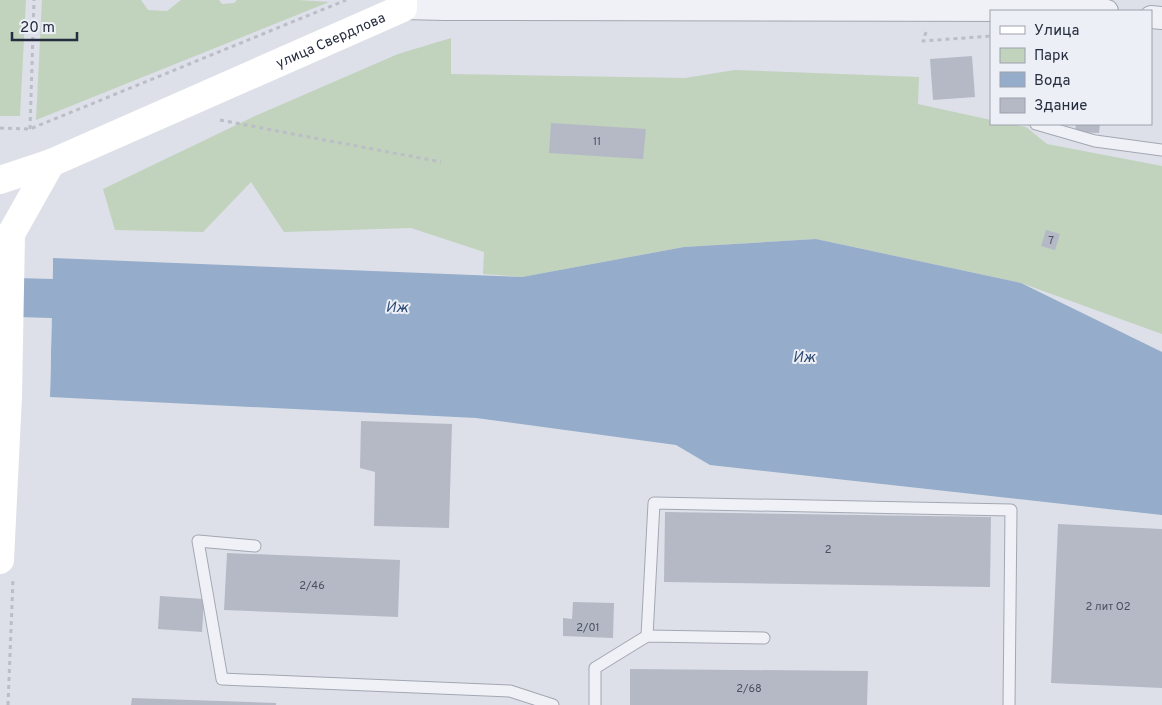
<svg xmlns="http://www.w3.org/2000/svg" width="1162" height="705" viewBox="0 0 1162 705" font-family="Overpass,sans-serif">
<rect width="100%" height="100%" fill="#dde0e8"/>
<g fill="#c1d2bd">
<path d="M0,0h26l-6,116h-20z"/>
<path d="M42,0h99l7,10 19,1 14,-11h38l3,4 12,-1 3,-3h61l31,2 -293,118z"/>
<path d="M451,38v36l234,4 50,-8 184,7 -1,27 73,16v4h18l17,3 21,17 115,22v168l-141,-51 -205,-44 -132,8 -162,30 -39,-3 1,-22 -73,-24 -127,4 -33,-50 -48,50 -88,-2 -12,-41 152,-73 143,-62z"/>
</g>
<path fill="#95acca" d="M816,239l205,44 141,69v163l-452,-50 -34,-20 -200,-27 -426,-21 3,-139 469,19 162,-30z"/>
<path fill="#dde0e8" d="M51,258h2l-3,139 -2,-1z"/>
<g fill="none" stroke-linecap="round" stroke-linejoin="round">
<path stroke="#95acca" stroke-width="39" d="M0,297l104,3"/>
</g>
<g fill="#b4b9c5">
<path d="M972,56l3,41 -42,3 -3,-41z"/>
<path d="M551,123l95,6 -3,30 -94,-6z"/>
<path d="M1076,124h24l-1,9 -24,-1z"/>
<path d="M1046,230l14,4 -5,16 -14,-4z"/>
<path d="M361,421l91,3 -3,104 -75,-2 1,-54 -15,-4z"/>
<path d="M665,512l326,5 -1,70 -326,-5z"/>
<path d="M1058,524l104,5v159l-111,-5z"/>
<path d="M227,553l173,7 -2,57 -174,-7z"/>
<path d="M160,596l44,3 -2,33 -44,-3z"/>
<path d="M573,602l41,1 -1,35 -50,-2v-18l9,1z"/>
<path d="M630,669l238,2 -1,34h-237z"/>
<path d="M132,698l144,5v2h-145z"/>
</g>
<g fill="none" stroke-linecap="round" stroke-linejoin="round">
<g stroke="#a2a7b2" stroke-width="13">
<g id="lane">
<path d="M1036,124l59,17 67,9"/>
<path d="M255,546l-57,-5 24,138 288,12 43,14"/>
<path d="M647,636l7,-133 357,7 -2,195"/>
<path d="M595,705v-37l52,-32 117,2"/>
</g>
</g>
<g stroke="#a2a7b2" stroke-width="24">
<g id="street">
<path d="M403,8l42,1 650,1 12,1"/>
<path d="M1151,17l11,1"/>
</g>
</g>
<g stroke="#bbbec6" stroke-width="3" stroke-dasharray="4 4" stroke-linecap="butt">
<path d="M926,32l-3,9 68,-5"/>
<path d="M220,120l221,42"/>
<path d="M0,128l30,1 316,-129"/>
<path d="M30,129l4,-129"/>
<path d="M8,705l5,-126"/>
</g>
<use href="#lane" stroke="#f0f1f6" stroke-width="11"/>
<use href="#street" stroke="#f0f1f6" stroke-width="22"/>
<g stroke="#fff" stroke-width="28">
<path id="s1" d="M0,180l51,-17 352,-155v-8"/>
<path d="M0,560l8,-164 3,-162 40,-71"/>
</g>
</g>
<g text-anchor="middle" stroke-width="4" stroke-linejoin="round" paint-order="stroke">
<g font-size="11" fill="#4a5060">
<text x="597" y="145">11</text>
<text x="1051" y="244">7</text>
<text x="828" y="553">2</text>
<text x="312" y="589">2/46</text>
<text x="1108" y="610">2 лит О2</text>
<text x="588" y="631">2/01</text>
<text x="749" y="692">2/68</text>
</g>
<g font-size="14" fill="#262d3f" stroke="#eceff5">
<text dy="5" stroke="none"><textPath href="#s1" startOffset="359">улица Свердлова</textPath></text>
</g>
<g font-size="15" font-style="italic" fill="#2e4975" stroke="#eceff5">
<text transform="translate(397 307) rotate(1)" y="5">Иж</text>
<text x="804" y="362">Иж</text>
</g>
</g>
<rect x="990" y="10" width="162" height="115" fill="#eceff5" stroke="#9da1ac"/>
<rect x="1000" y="26" width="25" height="8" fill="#ffffff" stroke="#9da1ac"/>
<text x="1034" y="35" font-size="15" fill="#262d3f">Улица</text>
<rect x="1000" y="48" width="25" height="15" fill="#c1d2bd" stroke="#9da1ac"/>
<text x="1034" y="60" font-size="15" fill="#262d3f">Парк</text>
<rect x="1000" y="72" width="25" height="15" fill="#95acca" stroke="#9da1ac"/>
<text x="1034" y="85" font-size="15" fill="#262d3f">Вода</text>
<rect x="1000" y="98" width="25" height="15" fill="#b4b9c5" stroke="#9da1ac"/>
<text x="1034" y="110" font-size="15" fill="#262d3f">Здание</text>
<path d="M12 32v8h65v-8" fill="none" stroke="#262d3f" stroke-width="2.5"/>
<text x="20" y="32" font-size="15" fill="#262d3f" stroke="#eceff5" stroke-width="4" paint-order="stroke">20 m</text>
</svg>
